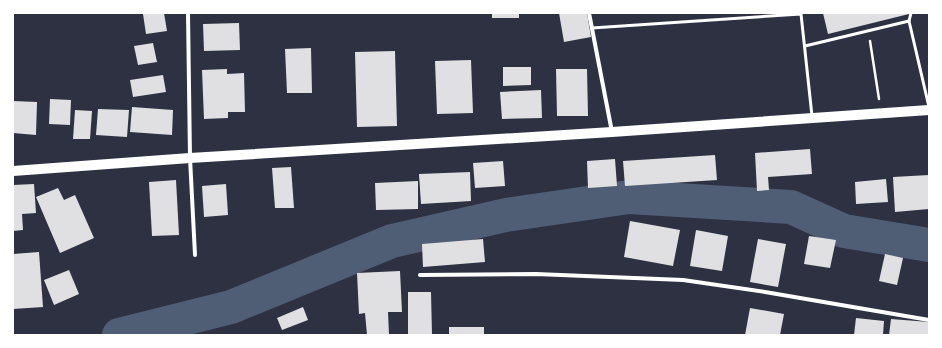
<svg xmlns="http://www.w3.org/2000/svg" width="942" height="348" viewBox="0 0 942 348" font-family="'Varela Round',sans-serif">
<rect width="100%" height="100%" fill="#2d3142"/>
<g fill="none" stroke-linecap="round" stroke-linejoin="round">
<path stroke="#4f5d75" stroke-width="34" d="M119,335l112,-28 161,-66 114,-26 123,-18 162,10 53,24 85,14"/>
</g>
<g fill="#e0e0e3">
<path d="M153,13h11l3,18 -21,3 -3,-20z"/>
<rect x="492" y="13" width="27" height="5"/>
<path d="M559,13h28l4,24 -27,5z"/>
<path d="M823,13h86v1l-81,20z"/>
<path d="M239,23l1,27 -36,1 -1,-27z"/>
<path d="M153,43l4,19 -19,3 -4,-19z"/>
<path d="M311,48l1,45h-25l-2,-44z"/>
<path d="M395,51l2,75 -40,1 -2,-75z"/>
<path d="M471,60l2,53 -36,1 -2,-53z"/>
<path d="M503,67h28v18l-28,1z"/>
<path d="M227,69v5l17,-1 1,39h-17v6l-24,1 -2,-49z"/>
<path d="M556,69h31l1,47h-31z"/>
<path d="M163,75l3,17 -33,5 -3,-17z"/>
<path d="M541,90l1,28 -40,1 -2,-27z"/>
<path d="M50,99l21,1 -1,25 -21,-1z"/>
<path d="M13,101l24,1 -1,33 -23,-2z"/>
<path d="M132,107l41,3 -1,25 -42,-3z"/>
<path d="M98,109l31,1 -2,27 -31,-2z"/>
<path d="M75,110l17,1 -2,28h-17z"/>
<path d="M810,149l2,25 -44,3 1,13 -12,1 -2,-38z"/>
<path d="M715,155l2,25 -92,6 -2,-25z"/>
<path d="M615,159l2,27 -29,2 -1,-27z"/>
<path d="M503,161l2,25 -30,2 -2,-25z"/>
<path d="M291,167l3,41h-19l-3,-40z"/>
<path d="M470,172l1,29 -50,3 -2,-30z"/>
<path d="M929,175v34l-34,3 -2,-35z"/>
<path d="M886,179l2,23 -32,2 -1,-22z"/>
<path d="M176,180l3,55 -27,1 -3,-54z"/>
<path d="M418,181v28l-42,1 -1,-27z"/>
<path d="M34,184l2,29 -14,1 1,16 -10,1v-46z"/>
<path d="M226,184l2,31 -24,2 -2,-31z"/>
<path d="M58,188l6,12 11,-5 19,43 -34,15 -24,-56z"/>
<path d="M630,221l50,9 -7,36 -49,-9z"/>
<path d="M696,230l32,6 -6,35 -32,-5z"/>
<path d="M809,236l27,4 -6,28 -26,-4z"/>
<path d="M483,239l2,23 -62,5 -1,-23z"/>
<path d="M758,239l28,5 -8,43 -28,-5z"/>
<path d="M39,252l4,55 -30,2v-55z"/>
<path d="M885,254l18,4 -6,27 -18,-4z"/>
<path d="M69,270l10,24 -25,11 -10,-25z"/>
<path d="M400,271l2,41h-14l1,23h-22l-2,-22 -6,1 -2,-41z"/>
<path d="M408,292h23l1,43h-24z"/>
<path d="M303,307l5,13 -26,10 -5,-12z"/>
<path d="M750,308l34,6 -4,21h-35z"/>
<path d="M856,318l28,3 -1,14h-29z"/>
<path d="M891,319l38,3v13h-40z"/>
<rect x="449" y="327" width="35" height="8"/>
</g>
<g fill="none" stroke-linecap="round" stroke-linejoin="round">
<path stroke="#fff" stroke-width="2.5" d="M870,41l9,58"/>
<g stroke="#fff" stroke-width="3">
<path d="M909,21l2,-8"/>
<path d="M592,28l209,-14 11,102"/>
<path d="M805,46l104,-25 20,86"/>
</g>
<g stroke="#fff" stroke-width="4">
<path d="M188,13l2,145 5,97"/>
<path d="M589,13l23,119"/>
<path d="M420,275l116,-1 147,6 82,12 164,28"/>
</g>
<path stroke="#fff" stroke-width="10" d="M13,171l177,-13 422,-26 317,-22"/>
</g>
<rect width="942" height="348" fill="none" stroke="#ffffff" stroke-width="28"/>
</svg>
